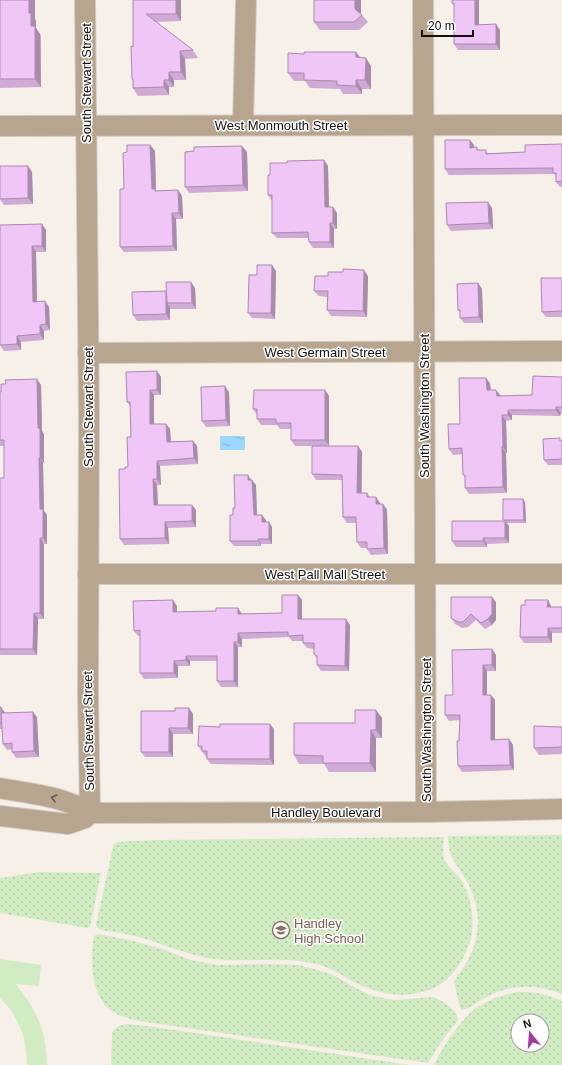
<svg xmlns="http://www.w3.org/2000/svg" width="562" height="1065" viewBox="0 0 562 1065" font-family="Arial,sans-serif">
<defs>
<pattern id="grass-dots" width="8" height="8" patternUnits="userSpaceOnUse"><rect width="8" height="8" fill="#d1ebc2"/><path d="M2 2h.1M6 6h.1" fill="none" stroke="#b2c8a6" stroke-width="1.8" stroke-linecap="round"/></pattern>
<pattern id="water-ripples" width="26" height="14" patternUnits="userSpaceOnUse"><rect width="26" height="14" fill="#9bd7fc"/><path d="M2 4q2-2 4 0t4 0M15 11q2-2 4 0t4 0" fill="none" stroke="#84b7d7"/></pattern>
</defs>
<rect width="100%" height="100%" fill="#f7f0e9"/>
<g fill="url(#grass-dots)" fill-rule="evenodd">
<path d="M562,835v159c-28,-11 -55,-10 -81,6 -6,3 -12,9 -19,10l-2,-2 -6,-27c4,-7 10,-13 14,-21 14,-26 13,-56 -3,-82 -11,-19 -16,-18 -17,-42z"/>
<path d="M444,837c-1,7 -2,17 1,24 4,7 12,12 16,19 9,15 13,34 11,52 -3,23 -22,53 -46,59 -17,5 -36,5 -53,-1 -22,-7 -39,-23 -61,-27 -36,-8 -73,2 -109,-6 -18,-4 -36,-11 -54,-17 -16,-5 -32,-8 -48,-10l-4,-2 -1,-3 17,-78 1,-3 3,-2 37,-2z"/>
<path d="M40,872l61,1 -11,54 -3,1 -87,-15v-35z"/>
<path d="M98,934l31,6 30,8 32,12 27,5 52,-1 29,1 15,4 17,5 36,20 15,4 14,2 38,-3 9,5 9,7 5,6 1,5 -19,25 -11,18 -289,-42c-12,-3 -22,-5 -31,-13 -17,-15 -18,-51 -14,-72z"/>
<path d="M516,992c16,-1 31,2 46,9v64h-128c9,-19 27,-47 45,-59 11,-7 24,-11 37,-14zM518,1021h24v24h-24z"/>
<path d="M126,1024l29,3 255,38h-299l1,-33 5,-5z"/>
</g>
<path fill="#d1ebc2" d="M0,959l41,6 -2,21 -23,-2c20,25 31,48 31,81h-20c0,-26 -8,-49 -27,-67z"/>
<rect fill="url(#water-ripples)" x="220" y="436" width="25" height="14"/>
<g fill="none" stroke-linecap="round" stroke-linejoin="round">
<g stroke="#d2ccc6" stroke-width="22">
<g id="minor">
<path d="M85,0l4,418 -1,276 2,119"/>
<path d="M423,0l3,812"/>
<path d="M243,125l3,-125"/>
<path d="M0,126l562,-1"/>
<path d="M88,353l474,-2"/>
<path d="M88,574h474"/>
<path d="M0,788c31,6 63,8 90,25l336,-1 136,-3"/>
<path d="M0,816l68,8 17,-6 5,-5"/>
</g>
</g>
<use href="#minor" stroke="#b8a590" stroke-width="20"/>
</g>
<g fill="#ceaad4">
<path d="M0,0h35v19l1,2v7l4,6 1,2v51l-41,1z"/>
<path d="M133,0l48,1v20l-25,1 37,28 5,8 -13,1 1,21h-12v7h-5v8l-31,1 -5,-8v-7l-1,-2 1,-32z"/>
<path d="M361,0v14l7,8 -9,8h-39l-6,-8z"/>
<path d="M452,0h27v25l21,5v20h-42l-4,-6v-38l-2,-3z"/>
<path d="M356,52l4,5 11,9v23h-9v5h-19l-3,-5 -30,-1 -5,-7h-11l-6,-8 16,-19z"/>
<path d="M562,144v43h-2l-4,-5v-5l-2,-3 -105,1 -4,-6 29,-24v2l5,3 10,3 36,-1z"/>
<path d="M150,145l5,6 1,40 22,-1 4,6 1,23h-7l1,32 -53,1 -4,-5 4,-58 3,-37z"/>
<path d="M247,152l1,39 -59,2 -4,-6z"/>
<path d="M324,160l4,6 1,41 8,6v16h-3v19h-21l-4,-6v-4h-32l-5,-5v-32l-4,-6 2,-20 17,-12z"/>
<path d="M28,166l4,6 1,32 -29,1 -4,-6z"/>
<path d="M492,208l1,21 -42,2 -4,-6z"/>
<path d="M42,224l4,6v22h-10l1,50 12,5 1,23 -6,1v9l-23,2v8l-17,1 -4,-6v-120z"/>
<path d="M276,271l-1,48 -23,-1 -4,-5 9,-38z"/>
<path d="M368,276l-1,41 -36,-1 -4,-6 1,-13 -9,-1 -5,-5z"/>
<path d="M562,278v39h-16l-4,-5z"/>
<path d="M478,283l4,6 1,34h-19l-4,-5v-5l-2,-3z"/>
<path d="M195,288l1,21h-25l-1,-1v12l-33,1 -4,-6 33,-24 1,1z"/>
<path d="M157,371l4,6v18h-7v29h12l4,5 1,12h22l4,5 1,18 -38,2 1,19h-4l1,20 38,5v17l-28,1 1,16 -45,1 -4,-6 5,-70 3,-2 3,-30 -1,-31 -3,-4z"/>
<path d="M562,377v36h-1l-1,3 -48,-1v5l-6,1 1,32h-1l1,40 -38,1 -4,-6v-10l-2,-3v-21l-10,1 -4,-6 11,-25 30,-41 1,7 9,6 32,-1z"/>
<path d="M41,385l1,46 2,3v29h-1l1,48 3,4v29h-3v75h-6l-1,36h-37v-177h4v-32h-4v-54z"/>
<path d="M325,390l4,6v50h29l4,6v41h5l3,4h6l4,6v1h3l4,6 1,44 -17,1 -4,-6v-1h-6l-4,-6 -1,-19h-9l-4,-6 -1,-37h-26l-4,-6v-28h-17l-4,-6v-11h-11l-3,-4h-16l-4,-6v-4l-4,-6z"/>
<path d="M229,392l1,34 -24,1 -4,-6z"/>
<path d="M562,441v24h-14l-4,-5z"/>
<path d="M251,480l5,5 1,30 9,5v2h3l3,5v17h-11v2h-27l-4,-5 3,-26 2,-7z"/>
<path d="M525,502l1,21h-19l2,3v17l-22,1v3h-31l-4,-6 51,-20z"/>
<path d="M298,595l4,5v19l48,6 -1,46h-28l-4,-6v-6l-3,-5v-5l-7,-1 -4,-5v-2h-11l-3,-4 -47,2v8h-4v40h-17l-4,-6v-20h-27v5h-12v12l-34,1 -4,-6v-37h-2l-4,-5 39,-31 4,6v6l65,2 40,-1z"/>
<path d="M548,600l3,7h11v26h-10v10h-28l-4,-6 5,-32z"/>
<path d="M496,602v18l-4,5 -7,4 -9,-9 -8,7 -6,1 -7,-4 -4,-6z"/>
<path d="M492,649l4,6v16h-9v24l8,5v40l14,-1 4,6 1,25 -52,2 -4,-6 2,-46 -11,1 -4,-6 8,-20z"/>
<path d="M0,707l5,6 32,4 2,40 -23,1 -4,-6v-3l-5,1 -4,-6 -1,-15h-2z"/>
<path d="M376,710l6,8v20h-6v34h-47l-5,-8h-25l-5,-9 61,-32z"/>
<path d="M141,711l52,3v20h-20v23h-28l-4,-5z"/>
<path d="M562,727v27l-23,1 -5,-7z"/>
<path d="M274,729v36l-63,-1 -4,-5v-2h-1l-8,-11z"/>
</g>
<g fill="#a88bad">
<path d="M29,0h6v19l1,2v7l4,6 1,53 -6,-8 -6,-66z"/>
<path d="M176,0h5v21l-5,-7z"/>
<path d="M355,0h6v16l-6,-7z"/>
<path d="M475,0h4v30l-4,-5z"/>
<path d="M496,24l4,6v20l-4,-6z"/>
<path d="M180,51l5,8 1,21 -5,-8z"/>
<path d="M356,52l6,9 -6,-4z"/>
<path d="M366,58l5,8v23l-6,-9z"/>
<path d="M169,72l5,8v7l-5,-7z"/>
<path d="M164,80l5,7v8l-5,-8z"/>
<path d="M356,80l6,9v5l-6,-8z"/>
<path d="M470,140l4,5v8l-4,-5z"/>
<path d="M150,145l5,6 1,42 -4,-4z"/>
<path d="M242,146l5,6 1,39 -5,-6z"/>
<path d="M324,160l4,6 1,47 -4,-6z"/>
<path d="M28,166l4,6 1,32 -5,-6z"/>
<path d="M178,190l4,6 1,23 -4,-6z"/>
<path d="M488,202l4,6 1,21 -4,-6z"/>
<path d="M333,207l4,6v16l-4,-6z"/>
<path d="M172,213l4,6 1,32 -4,-5z"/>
<path d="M330,223l4,6v19l-4,-6z"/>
<path d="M42,224l4,6v22l-4,-6z"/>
<path d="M32,246l4,6 1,56 -4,-6z"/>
<path d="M272,265l4,6 -1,48 -4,-6z"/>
<path d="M364,270l4,6 -1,41 -4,-6z"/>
<path d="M191,282l4,6 1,21 -4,-6z"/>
<path d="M478,283l4,6 1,34 -4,-6z"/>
<path d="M166,291l4,6 -3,6 3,5v12l-4,-6z"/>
<path d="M45,301l4,6 1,23 -4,-6z"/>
<path d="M40,325l4,6v9l-4,-6z"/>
<path d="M17,336l4,6v8l-4,-6z"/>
<path d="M157,371l4,6v18l-4,-5z"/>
<path d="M486,378l4,5 1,13 -4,-6z"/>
<path d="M37,379l4,6 1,46 2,3v29l-4,-5 -2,-30z"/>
<path d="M225,386l4,6 1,34 -4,-6z"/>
<path d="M150,390l4,5v35l-4,-6z"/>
<path d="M325,390l4,6v50l-4,-6z"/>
<path d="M496,390l5,6h-4z"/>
<path d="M556,407l5,6 -1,3 -4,-6z"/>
<path d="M508,410l4,5v5l-4,-5z"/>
<path d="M502,415l4,6 1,32 -4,-6z"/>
<path d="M166,424l4,5 1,18 -4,-5z"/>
<path d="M193,441l4,5 1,18 -4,-6z"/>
<path d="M358,446l4,6 -1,47 -4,-6z"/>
<path d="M502,447l4,6 1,40 -4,-6z"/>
<path d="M39,458l4,5 1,48 3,4v29l-4,-6 -3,-29z"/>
<path d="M157,461l3,5 1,19 -4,-6z"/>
<path d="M248,475l3,5h-3z"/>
<path d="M153,479l4,6 1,26 -4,-6z"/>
<path d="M252,480l4,5 1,35 -3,-5z"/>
<path d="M376,497l4,6v7l-4,-6z"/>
<path d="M523,499l2,3 1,21 -2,-3z"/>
<path d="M383,504l4,6 1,44 -4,-6z"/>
<path d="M192,505l4,5v17l-4,-6z"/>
<path d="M262,515l4,5v7l-4,-5z"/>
<path d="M505,521l4,5v17l-4,-5z"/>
<path d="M165,522l3,6 1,16 -4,-6z"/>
<path d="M269,522l3,5v17l-3,-5z"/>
<path d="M40,538l4,6v75l-4,-6z"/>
<path d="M483,538l4,6v3l-4,-6z"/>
<path d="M258,539l3,5v2l-3,-5z"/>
<path d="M298,595l4,5v24l-4,-5z"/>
<path d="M492,597l4,5v18l-4,5 -4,-6z"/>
<path d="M173,600l4,6v12l-4,-6z"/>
<path d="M548,600l3,6v6l-4,-5z"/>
<path d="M238,608l4,6v6l-4,-6z"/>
<path d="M34,613l4,6 -1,36 -4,-6z"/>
<path d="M346,619l4,6 -1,46 -4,-5z"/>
<path d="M548,628l4,5v10l-4,-6z"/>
<path d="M238,633l4,6v8l-4,-5z"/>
<path d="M234,642l4,5v40l-4,-6z"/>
<path d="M492,649l4,6v16l-4,-6z"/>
<path d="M186,656l4,5v5l-4,-6z"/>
<path d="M174,661l4,5v12l-4,-5z"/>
<path d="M483,665l4,6v29l-4,-5z"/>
<path d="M491,695l4,5v46l-4,-6z"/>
<path d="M1,707l4,6 -3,10z"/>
<path d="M189,708l4,6v20l-5,-6z"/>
<path d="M376,710l6,8v20l-6,-8z"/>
<path d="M33,712l4,5 2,40 -5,-6z"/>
<path d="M270,724l4,5v36l-4,-6z"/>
<path d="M169,728l4,6v23l-4,-5z"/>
<path d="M371,730l5,8v34l-6,-9z"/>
<path d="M509,739l4,6 1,25 -4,-5z"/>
</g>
<g fill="#f0c6f7" stroke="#a88bad">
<path d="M0,0h29v13h2v13h4v53h-35z"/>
<path d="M133,0h43v14h-30l47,36 -13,1 1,21h-12v8h-5v7l-31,1v-9h-1l-1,-33 2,1z"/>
<path d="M314,0h41v9l7,6 -8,7h-40z"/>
<path d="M452,0h23v25l21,-1v20h-42v-41h-2z"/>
<path d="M304,52h52v5l10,1 -1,22h-9v6l-19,-1v-4l-33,-1v-7h-16v-20l16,1z"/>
<path d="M445,140h25v8l7,-1v3h9v4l39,-2v-7l37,-1v37l-6,1v-9h-3v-5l-108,1z"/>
<path d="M127,145h23l2,44h3v2l23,-1 1,23h-7l1,33 -53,1v-58h4l-1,-36 4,-1z"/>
<path d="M242,146l1,39 -58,2v-35l9,-1v-4z"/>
<path d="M324,160l1,47h8v16h-3v19h-21l-1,-10 -36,1v-38h-4v-20h2v-12h17v-2z"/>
<path d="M0,166h28v32l-28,1z"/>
<path d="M488,202l1,21 -42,2 -1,-22z"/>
<path d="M42,224v22h-10l1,56 12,-1 1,23 -6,1v9l-23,2v8l-17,1v-120z"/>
<path d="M257,265h15l-1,48h-23l1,-38h8z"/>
<path d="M343,269l21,1 -1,41 -36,-1 1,-19h-14l1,-15h13v-4h15z"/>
<path d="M541,278h21v33l-20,1z"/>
<path d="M166,282h25l1,21h-25z"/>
<path d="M478,283l1,34 -19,1v-8h-2l-1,-26z"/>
<path d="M166,291v23l-33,1 -1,-23z"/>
<path d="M157,371v19h-7v34h16l1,18 26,-1 1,17 -37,3v18h-4l1,26h38v16l-27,1v16l-45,1 -1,-70h6v-2h3l-1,-30h4l-1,-35h-3l-1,-30z"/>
<path d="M533,376l29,1v30h-6v3h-48v5h-6l1,32h-1l1,40 -38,1v-13h-2l-1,-27 -13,1 -1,-25h12l-1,-46h27l1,12h9l1,6 35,-1z"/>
<path d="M37,379l1,49h2v30h-1l1,51h3v29h-3v75h-6l-1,36h-33v-171h4v-38h-4v-48h1v-8h5l-1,-4z"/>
<path d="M225,386l1,34 -24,1 -1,-34z"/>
<path d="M254,390h71v50h-34v-17h-15v-4h-19v-10h-4z"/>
<path d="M560,438v3h2v18l-18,1 -1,-21z"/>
<path d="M312,446h46l-1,47h10v4h9v7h7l1,44 -17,1v-7h-10l-1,-25h-13l-1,-42 -30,-1z"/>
<path d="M234,475h14v5h4l2,35h8v7h7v17h-11v2h-28v-26h3v-7h2z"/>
<path d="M503,499h20l1,21h-21z"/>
<path d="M452,521h53v17h-22v3h-31z"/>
<path d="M282,595h16v24h48l-1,47 -28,-1v-9l-3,-2v-11h-11v-8l-15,1v-4l-50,1v9h-4v39h-17v-25h-31v4l-12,1v12h-34v-43l-6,1 -1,-30 40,-1v12l43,-1v-3h22v6l44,-1z"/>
<path d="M451,597h41v17l-4,5 -7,4 -10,-9 -8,8h-5l-7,-4z"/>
<path d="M525,600h23l-1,7h15v21h-14v9h-28l1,-32h4z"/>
<path d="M492,649v16h-9v30h8v45l18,-1 1,26 -52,1 -1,-25h2l1,-26h-15v-20h8l-1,-45z"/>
<path d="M0,707h1l1,16h-2z"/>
<path d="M175,708h14l-1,20h-19v24h-28v-41h34z"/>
<path d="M355,710h21v20h-5l-1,33h-47v-7l-29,-1v-32h61z"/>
<path d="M33,712l1,39 -22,1v-9l-9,1 -2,-31z"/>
<path d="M220,724h50v35h-63v-8h-5v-5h-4l1,-20 21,1z"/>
<path d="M534,726l28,1v20l-28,1z"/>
</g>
<defs><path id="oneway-chevron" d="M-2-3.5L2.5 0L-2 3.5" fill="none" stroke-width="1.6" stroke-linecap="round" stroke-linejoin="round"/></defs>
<use stroke="#655a4e" href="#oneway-chevron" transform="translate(54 798) rotate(-166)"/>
<defs>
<g id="school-ring" transform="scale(0.9)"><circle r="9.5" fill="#fefefe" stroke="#8d6e63" stroke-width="1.5"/><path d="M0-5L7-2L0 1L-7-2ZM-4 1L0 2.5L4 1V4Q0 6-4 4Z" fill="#8d6e63"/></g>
</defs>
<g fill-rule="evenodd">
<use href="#school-ring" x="281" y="930"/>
</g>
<g text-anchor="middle" stroke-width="3" stroke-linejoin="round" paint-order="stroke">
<g font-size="13" fill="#120f0d" stroke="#fefefe">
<text transform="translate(86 83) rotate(-90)" y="5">South Stewart Street</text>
<text x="281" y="130">West Monmouth Street</text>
<text x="325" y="357">West Germain Street</text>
<text transform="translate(424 406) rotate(-90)" y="5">South Washington Street</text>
<text transform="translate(88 407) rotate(-90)" y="5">South Stewart Street</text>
<text x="325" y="579">West Pall Mall Street</text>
<text transform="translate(426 730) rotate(-90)" y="5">South Washington Street</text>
<text transform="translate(88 731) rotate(-91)" y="5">South Stewart Street</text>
<text x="326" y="817">Handley Boulevard</text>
</g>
<g font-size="13" fill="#785e54" stroke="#fefefe" text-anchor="start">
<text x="294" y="928">Handley<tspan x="294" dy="15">High School</tspan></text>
</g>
</g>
<g transform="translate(530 1033) rotate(343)"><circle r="19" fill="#fefefe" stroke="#a09e9e"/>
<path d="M0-3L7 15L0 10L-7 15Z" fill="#a33ca0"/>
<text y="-6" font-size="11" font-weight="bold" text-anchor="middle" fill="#120f0d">N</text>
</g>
<path d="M422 30v6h51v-6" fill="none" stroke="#120f0d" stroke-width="2"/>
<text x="428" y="30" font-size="12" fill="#120f0d" stroke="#fefefe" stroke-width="3" paint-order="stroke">20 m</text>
</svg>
